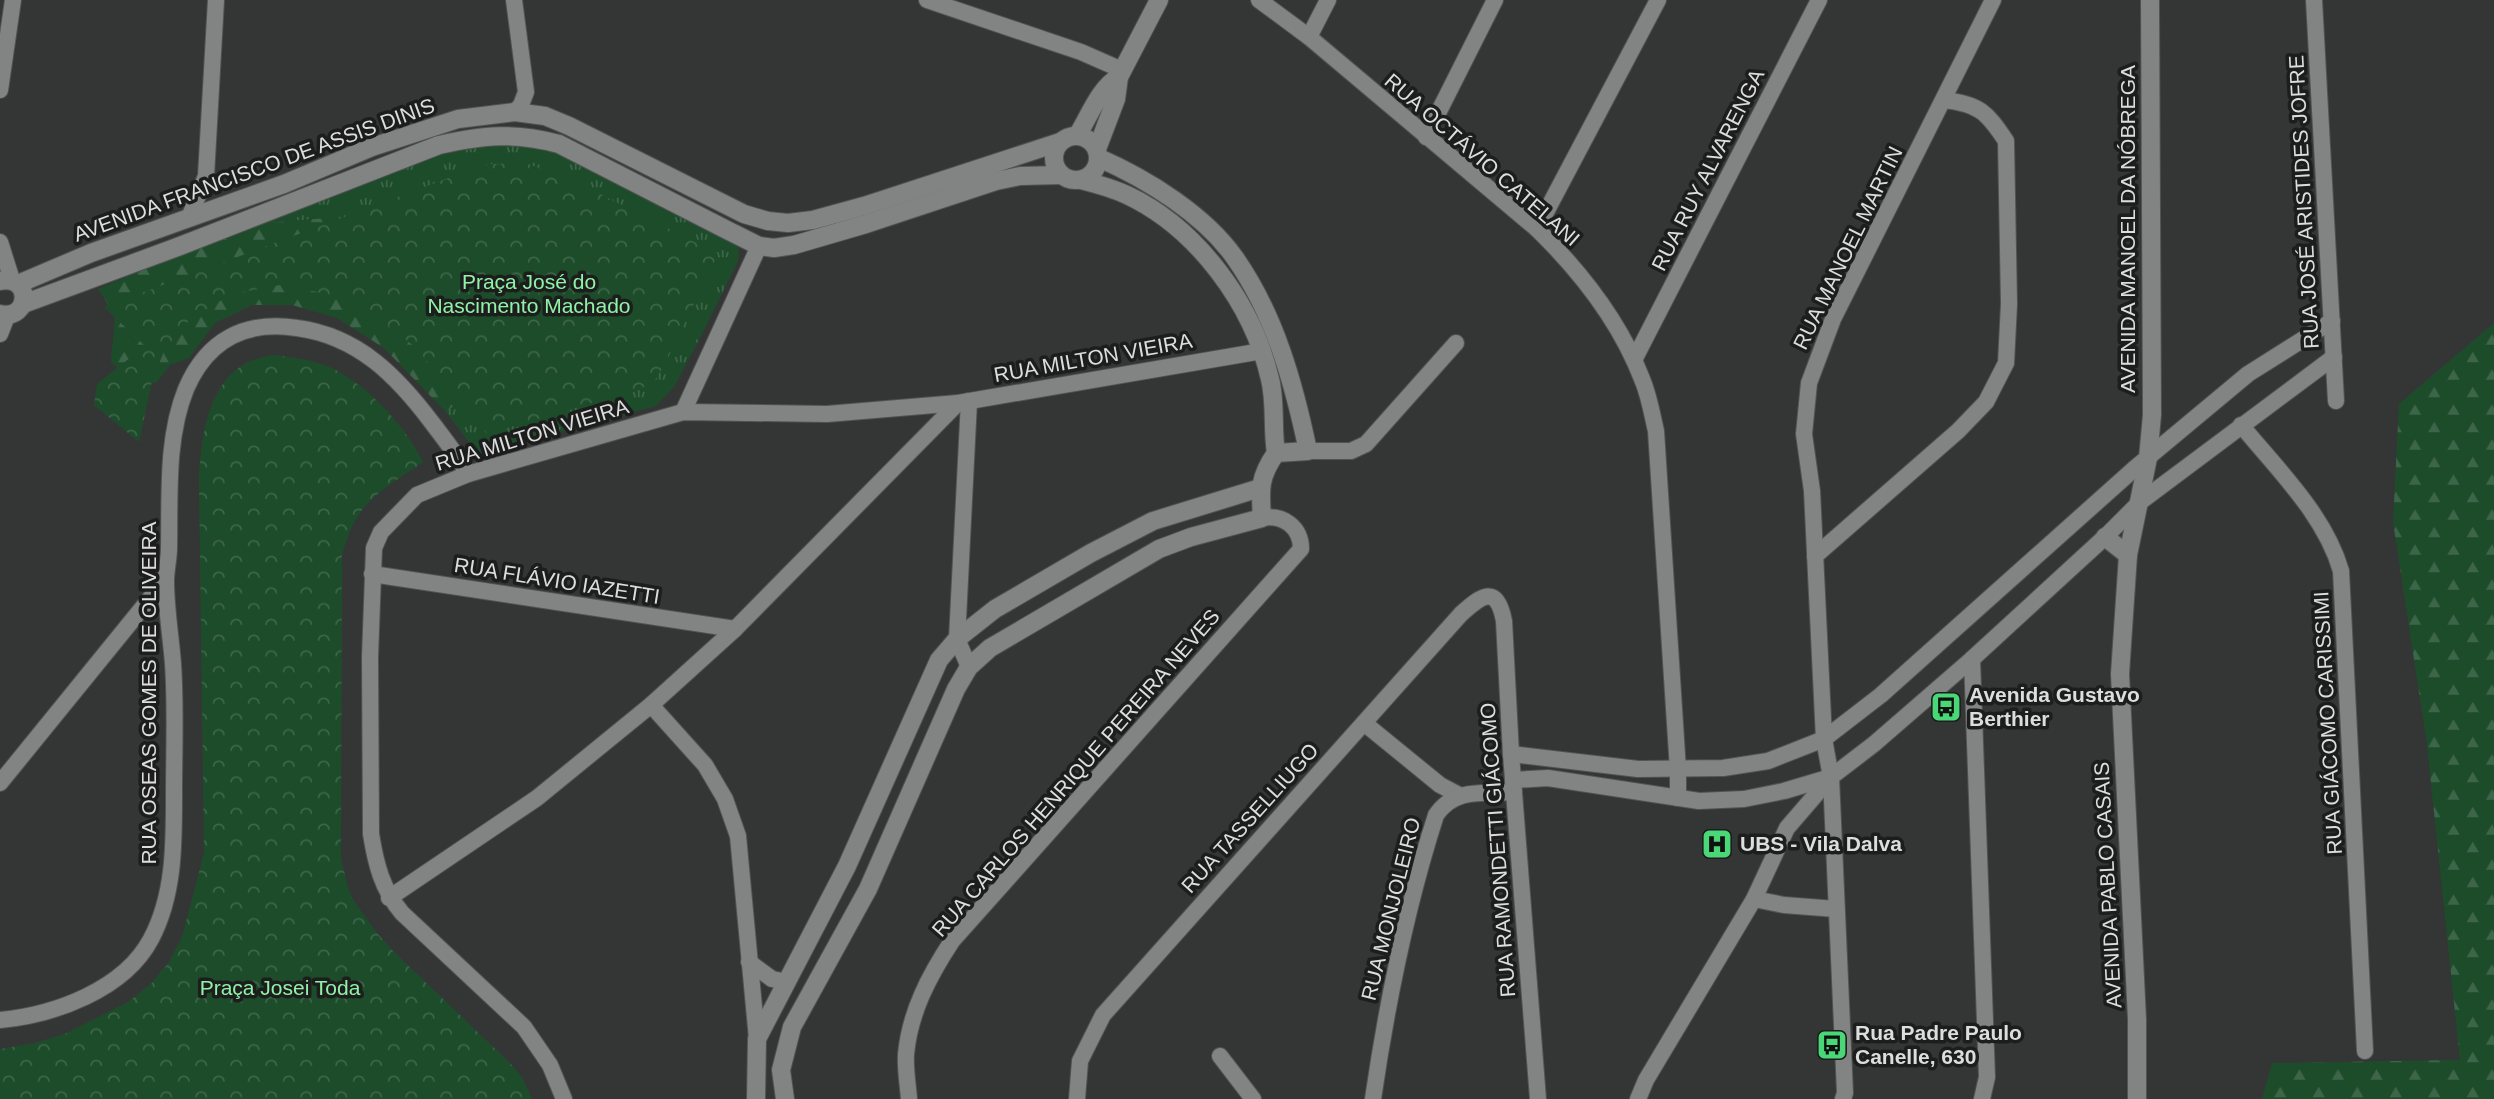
<svg xmlns="http://www.w3.org/2000/svg" width="2494" height="1099" viewBox="0 0 2494 1099" font-family="Arial,sans-serif">
<defs>
<pattern id="grass-tufts" width="24" height="20" patternUnits="userSpaceOnUse" patternTransform="scale(1.75)"><rect width="24" height="20" fill="#1d4c2b"/><path d="M3 7l-1-3M5 7V3M7 7l1-3M15 17l-1-3M17 17v-4M19 17l1-3" fill="none" stroke="#3d6549"/></pattern>
<pattern id="forest-firs" width="22" height="20" patternUnits="userSpaceOnUse" patternTransform="scale(1.75)"><rect width="22" height="20" fill="#1d4c2b"/><path d="M5 1l3.5 6h-7zM16 11l3.5 6h-7z" fill="#3d6549"/></pattern>
<pattern id="park-crowns" width="20" height="18" patternUnits="userSpaceOnUse" patternTransform="scale(1.75)"><rect width="20" height="18" fill="#1d4c2b"/><path d="M2 6a3 3 0 1 1 6 0M12 15a3 3 0 1 1 6 0" fill="none" stroke="#3d6549"/></pattern>
</defs>
<rect width="100%" height="100%" fill="#333634"/>
<path fill="url(#grass-tufts)" d="M476,142h33l54,11 176,88 -1,20 -35,71 -29,55 -18,19 -178,48 -32,-42 16,-13 -68,-171 -67,-10 -74,6 180,-69z"/>
<g fill="url(#forest-firs)">
<path d="M327,218l67,10 68,171 -16,13 -62,-64 -47,-30 -45,-13h-40l-37,18 -26,35 -19,7 -14,18 -27,-6 -18,-15 4,-47 -17,-26 155,-65z"/>
<path d="M2494,323v776h-232l10,-36 188,-3 -33,-315 -34,-223 6,-118z"/>
</g>
<g fill="url(#park-crowns)">
<path d="M523,163l38,11 157,80 -53,110 -10,16 -13,8 -155,46 -72,-87 -38,-30 -49,-23 -48,-9 -48,9 -41,24 -26,31 -13,32 -13,61 -45,-37 3,-21 48,-38 -41,-39 371,-139 15,-4z"/>
<path d="M276,355c19,3 40,5 58,14 35,18 71,57 89,93 -42,30 -67,38 -81,93l-1,303 7,30 6,13 22,31 17,19 117,112 12,14 10,22h-532v-50l35,-6 32,-10 61,-31 23,-18 18,-22 13,-25 22,-84 -5,-370c2,-53 11,-123 77,-128z"/>
</g>
<g fill="none" stroke-linecap="round" stroke-linejoin="round">
<g stroke="#515351" stroke-width="18">
<g id="street">
<path d="M514,0l12,92 -5,13 -6,7"/>
<path d="M927,0l154,52 41,18"/>
<path d="M1259,0l50,37 228,192c43,42 83,93 105,150 7,16 10,35 14,52l22,339v28"/>
<path d="M2314,0l22,401"/>
<path d="M1309,37l19,-37"/>
<path d="M0,90l13,-90"/>
<path d="M1426,137l69,-137"/>
<path d="M189,218l17,-42 10,-176"/>
<path d="M1537,229l121,-229"/>
<path d="M0,242l12,38"/>
<path d="M0,334l7,-18"/>
<path d="M1634,360l185,-360"/>
<path d="M969,401l-12,238 12,28"/>
<path d="M683,412l76,-166"/>
<path d="M2241,425c37,45 84,90 100,146l24,480"/>
<path d="M1308,451h43l15,-7 90,-101"/>
<path d="M1815,556l143,-125 28,-29 20,-39 3,-59 -3,-163c-19,-29 -27,-37 -62,-41"/>
<path d="M372,574l363,55"/>
<path d="M1972,659l15,418 -5,22"/>
<path d="M651,705l54,60 20,34 13,37 19,203"/>
<path d="M1364,723l76,62 19,10"/>
<path d="M1511,754l127,15 85,-1 45,-7 56,-22 57,-44 253,-226 114,-95 84,-53"/>
<path d="M1513,780l35,-2 151,23 45,-2 40,-8 47,-14 43,-33 98,-85 133,-122 35,-35 194,-145"/>
<path d="M0,783l165,-203"/>
<path d="M389,898l148,-100 114,-93 84,-76 223,-226"/>
<path d="M1754,899l30,6 52,4"/>
<path d="M749,962l23,17 15,3"/>
<path d="M0,1020c54,-5 124,-30 151,-81 24,-45 23,-98 23,-147 0,-42 2,-85 -1,-128 -2,-27 -7,-55 -7,-83 0,-11 3,-22 3,-33 1,-52 -3,-110 17,-159 21,-49 59,-69 111,-61 61,8 100,48 136,96 12,16 25,32 35,50"/>
<path d="M1220,1056l33,43"/>
<path d="M564,1099l-14,-34 -26,-38 -122,-114c-20,-24 -26,-48 -31,-79l-1,-177 4,-109 7,-16 36,-37 51,-21 215,-62 144,2 131,-11 304,-52"/>
<path d="M909,1099c-1,-14 -4,-30 -3,-45 4,-42 23,-78 46,-113l349,-392c0,-22 -18,-35 -39,-31"/>
<path d="M1077,1099l3,-38 23,-46 358,-401c21,-19 36,-30 43,7l7,133 27,345"/>
<path d="M1373,1099c14,-96 33,-191 63,-284 19,-28 48,-21 78,-23"/>
<path d="M1638,1099l8,-19 108,-181 33,-71 44,-51"/>
<path d="M1843,1099l2,-6 -14,-316 -7,-38 -12,-248 -8,-57 5,-51 24,-64 160,-319"/>
</g>
</g>
<g stroke="#515351" stroke-width="20">
<g id="secondary">
<circle cx="1076" cy="158" r="22"/>
<path d="M1077,136c12,-19 22,-48 42,-59"/>
<path d="M1097,149l19,-50 3,-22 40,-77"/>
<path d="M1081,180c16,4 31,8 46,15 70,33 126,109 143,184 6,24 2,49 6,74"/>
<path d="M0,281c32,-7 31,40 0,33"/>
<path d="M18,284l73,-31 193,-69 88,-37 86,-28 57,-7 30,4 24,10 175,88 24,7 20,2 25,-3 51,-14 196,-64"/>
<path d="M23,304l157,-58 259,-101c45,-10 75,-13 120,-1l168,86 32,16 15,2 20,-3 72,-21 130,-43 24,-5 41,-1"/>
<path d="M2105,537l23,18"/>
<path d="M756,1099l1,-60 90,-173 92,-206 18,-21 38,-30 96,-56 62,-32 107,-33"/>
<path d="M785,1099l-4,-29 11,-43 76,-138 88,-200 13,-22 21,-19 169,-99 32,-12 71,-19c-2,-29 -3,-41 14,-65l32,-2c-14,-67 -33,-136 -73,-193 -30,-43 -88,-79 -136,-100"/>
<path d="M2137,1099v-80l-17,-345 8,-119 20,-97 4,-43 -2,-415"/>
</g>
</g>
<use href="#street" stroke="#818482" stroke-width="16"/>
<use href="#secondary" stroke="#818482" stroke-width="18"/>
</g>
<defs>
<g id="bus-square" transform="scale(1.575)"><rect x="-9" y="-9" width="18" height="18" rx="4" fill="#4ad778" stroke="#1c1d1c"/><path d="M-5-6H5V4H4V6H2V4H-2V6H-4V4H-5ZM-3.5-4V0h7V-4ZM-3.5 1.2v1.5H-2V1.2ZM2 1.2v1.5H3.5V1.2Z" fill="#111"/></g>
<g id="hospital-square" transform="scale(1.575)"><rect x="-9" y="-9" width="18" height="18" rx="4" fill="#4ad778" stroke="#1c1d1c"/><path d="M-5-5h3v3.5h4V-5h3V5h-3V1.5h-4V5h-3Z" fill="#111"/></g>
</defs>
<g fill-rule="evenodd">
<use href="#bus-square" x="1946" y="707"/>
<use href="#hospital-square" x="1717" y="844"/>
<use href="#bus-square" x="1832" y="1045"/>
</g>
<g text-anchor="middle" stroke-width="7" stroke-linejoin="round" paint-order="stroke">
<g font-size="21" fill="#dcdedd" stroke="#1c1d1c">
<text transform="translate(1482 160) rotate(41)" y="7">RUA OCTÁVIO CATELANI</text>
<text transform="translate(254 170) rotate(-20)" y="7">AVENIDA FRANCISCO DE ASSIS DINIS</text>
<text transform="translate(1708 170) rotate(-63)" y="7">RUA RUY ALVARENGA</text>
<text transform="translate(2304 202) rotate(-93)" y="7">RUA JOSÉ ARISTIDES JOFRE</text>
<text transform="translate(2128 229) rotate(-90)" y="7">AVENIDA MANOEL DA NÓBREGA</text>
<text transform="translate(1848 248) rotate(-64)" y="7">RUA MANOEL MARTIN</text>
<text transform="translate(1093 358) rotate(-10)" y="7">RUA MILTON VIEIRA</text>
<text transform="translate(532 435) rotate(-17)" y="7">RUA MILTON VIEIRA</text>
<text transform="translate(557 581) rotate(9)" y="7">RUA FLÁVIO IAZETTI</text>
<text transform="translate(149 693) rotate(-90)" y="7">RUA OSEAS GOMES DE OLIVEIRA</text>
<text transform="translate(2328 723) rotate(-93)" y="7">RUA GIÁCOMO CARISSIMI</text>
<text transform="translate(1076 773) rotate(-49)" y="7">RUA CARLOS HENRIQUE PEREIRA NEVES</text>
<text transform="translate(1250 818) rotate(-48)" y="7">RUA TASSELLIUGO</text>
<text transform="translate(1498 850) rotate(-94)" y="7">RUA RAMONDETTI GIÁCOMO</text>
<text transform="translate(2108 885) rotate(-93)" y="7">AVENIDA PABLO CASAIS</text>
<text transform="translate(1391 909) rotate(-76)" y="7">RUA MONJOLEIRO</text>
</g>
<g font-size="21" fill="#8ff3a7" stroke="#1c1d1c">
<text x="529" y="289">Praça José do<tspan x="529" dy="24">Nascimento Machado</tspan></text>
<text x="280" y="995">Praça Josei Toda</text>
</g>
<g font-size="21" font-weight="bold" fill="#dcdedd" stroke="#1c1d1c" text-anchor="start">
<text x="1969" y="702">Avenida Gustavo<tspan x="1969" dy="24">Berthier</tspan></text>
<text x="1740" y="851">UBS - Vila Dalva</text>
<text x="1855" y="1040">Rua Padre Paulo<tspan x="1855" dy="24">Canelle, 630</tspan></text>
</g>
</g>
</svg>
